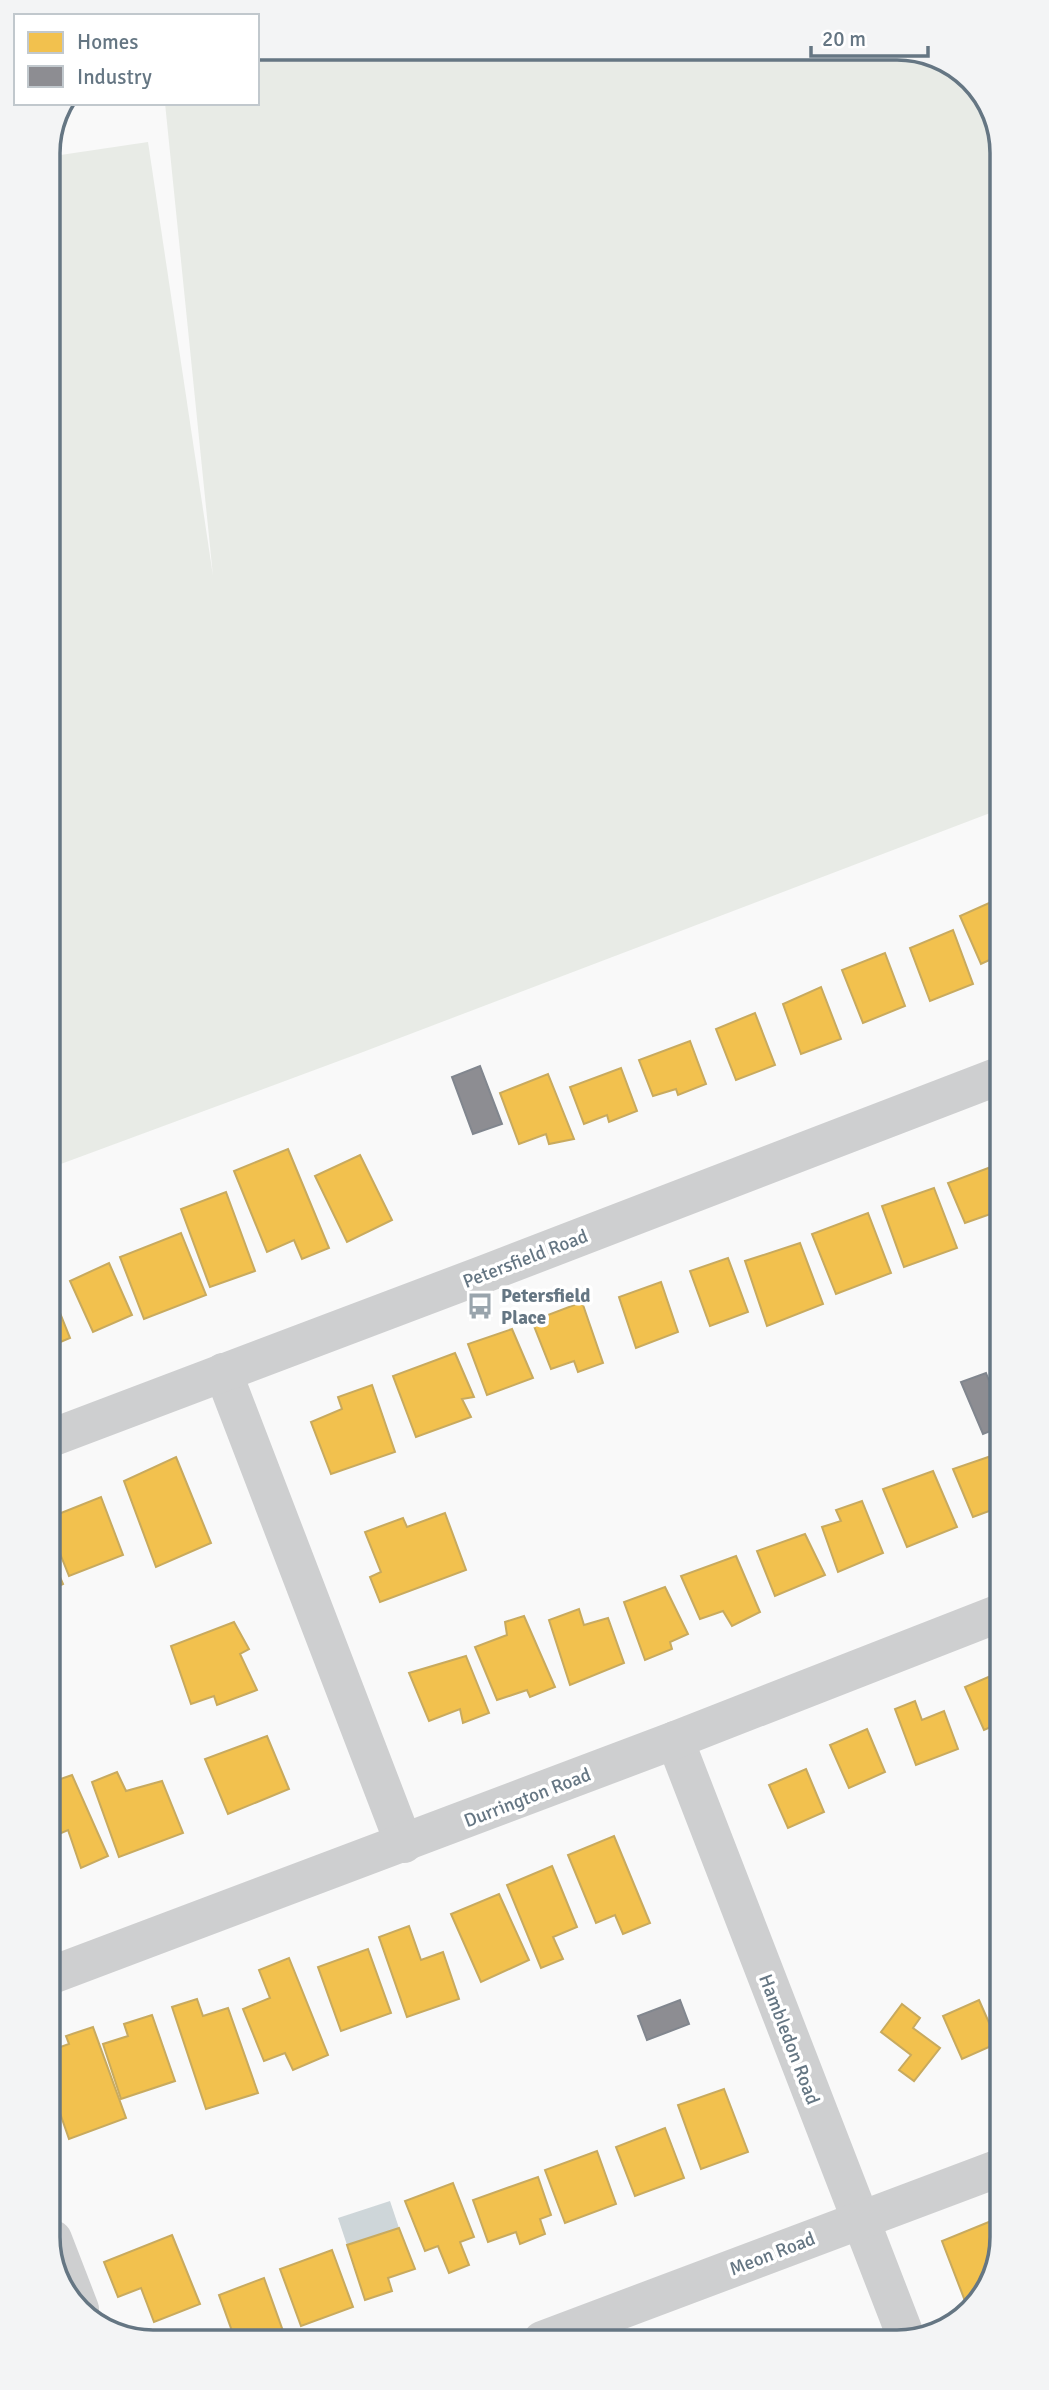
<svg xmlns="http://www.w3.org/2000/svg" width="1049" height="2390" viewBox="0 0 1049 2390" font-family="Signika,sans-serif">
<rect width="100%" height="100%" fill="#f9f9f9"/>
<path fill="#e8ebe6" d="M257,47l647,1 57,21 35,49 2,692 -635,242 -313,116 -3,-1011 101,-15 65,434 -48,-473h92z"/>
<path fill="#ced6d9" d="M390,2201l9,27 -52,17 -9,-27z"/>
<g fill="#f2c14e" stroke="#c8aa5e" stroke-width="2">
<path d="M998,899v57l-17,8 -21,-48z"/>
<path d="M953,930l20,54 -43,17 -20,-53z"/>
<path d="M885,953l20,53 -42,17 -21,-53z"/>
<path d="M821,987l20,52 -40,15 -18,-50z"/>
<path d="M755,1013l20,52 -39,15 -20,-51z"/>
<path d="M690,1041l16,43 -28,11 -2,-6 -23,7 -14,-36z"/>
<path d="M621,1068l16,43 -28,11 -2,-7 -23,9 -14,-37z"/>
<path d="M548,1074l26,65 -25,5 -3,-10 -27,10 -19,-51z"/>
<path d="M288,1149l41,99 -27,11 -8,-19 -27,12 -33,-81z"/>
<path d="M360,1155l32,65 -45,22 -32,-66z"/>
<path d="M999,1164v47l-34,12 -17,-40z"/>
<path d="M934,1188l23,60 -53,19 -22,-61z"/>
<path d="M226,1192l29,79 -45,16 -29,-78z"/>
<path d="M868,1213l23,60 -55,21 -24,-60z"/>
<path d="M181,1233l25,62 -62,24 -24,-62z"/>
<path d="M800,1243l23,61 -56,22 -22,-65z"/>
<path d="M728,1258l20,54 -38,14 -20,-55z"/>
<path d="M109,1263l23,52 -39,17 -23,-51z"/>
<path d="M661,1282l17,50 -42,16 -17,-51z"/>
<path d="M50,1288l20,50 -19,8z"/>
<path d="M582,1302l21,61 -25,9 -4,-11 -23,8 -19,-48z"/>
<path d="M512,1329l21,49 -46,17 -19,-51z"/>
<path d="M455,1353l19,44 -12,2 9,18 -55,20 -23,-61z"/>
<path d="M372,1385l23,67 -64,22 -20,-52 31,-13 -4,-12z"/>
<path d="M1000,1453v54l-27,10 -20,-48z"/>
<path d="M176,1457l35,86 -55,24 -32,-86z"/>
<path d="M933,1471l24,56 -50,20 -24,-58z"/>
<path d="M101,1497l22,58 -54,21 -18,-45v-14z"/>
<path d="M862,1501l21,52 -45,19 -16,-45 19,-6 -5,-11z"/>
<path d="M445,1513l21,57 -86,32 -10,-25 11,-5 -16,-40 38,-14 4,9z"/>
<path d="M805,1534l20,41 -50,21 -18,-45z"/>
<path d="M51,1556l12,28 -12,6z"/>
<path d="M736,1556l24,56 -28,14 -9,-15 -23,8 -19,-43z"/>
<path d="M665,1587l23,47 -18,8 2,7 -27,11 -21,-58z"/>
<path d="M579,1609l5,16 24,-7 16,45 -54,22 -21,-65z"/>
<path d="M524,1616l31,71 -25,10 -3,-7 -30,10 -22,-53 32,-12 -2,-13z"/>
<path d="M234,1622l15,27 -9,5 17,36 -40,15 -3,-9 -23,8 -20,-58z"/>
<path d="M466,1656l23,57 -26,10 -3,-14 -31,12 -20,-48z"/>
<path d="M1000,1672v51l-16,7 -19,-43z"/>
<path d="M915,1701l7,19 22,-9 14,38 -42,16 -21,-56z"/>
<path d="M867,1729l18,43 -36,16 -19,-43z"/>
<path d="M267,1736l22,53 -61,25 -23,-55z"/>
<path d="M806,1769l18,43 -36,16 -19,-43z"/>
<path d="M117,1772l9,19 36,-10 21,52 -64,24 -27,-75z"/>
<path d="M72,1775l36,81 -27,12 -13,-38 -16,7v-55z"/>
<path d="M614,1836l36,87 -27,11 -8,-19 -19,8 -28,-68z"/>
<path d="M552,1866l25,61 -24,10 10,22 -22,9 -34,-83z"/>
<path d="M499,1894l30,66 -48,22 -30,-68z"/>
<path d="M409,1926l12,34 22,-8 16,47 -52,18 -28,-80z"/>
<path d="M368,1949l23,64 -50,18 -23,-64z"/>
<path d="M289,1958l39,97 -35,15 -8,-17 -21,8 -21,-52 27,-11 -11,-28z"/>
<path d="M197,1999l6,17 25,-8 30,85 -52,16 -34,-102z"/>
<path d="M979,2000l19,43 -36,16 -19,-43z"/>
<path d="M902,2004l18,14 -7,10 27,20 -26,33 -15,-11 12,-15 -30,-23z"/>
<path d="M152,2015l23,66 -54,18 -18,-55 25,-8 -4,-12z"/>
<path d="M93,2027l33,91 -57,21 -16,-46 -1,-43 17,-6 -3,-8z"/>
<path d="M724,2089l24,63 -47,17 -23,-64z"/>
<path d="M665,2128l19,50 -49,18 -19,-49z"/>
<path d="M597,2151l19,53 -51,19 -20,-53z"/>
<path d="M538,2177l13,38 -11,4 5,15 -25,10 -4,-12 -28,10 -15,-42z"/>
<path d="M453,2183l21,54 -14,5 9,23 -20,8 -11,-27 -13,5 -20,-50z"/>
<path d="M1001,2217l1,21 -17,55 -20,8 -23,-60z"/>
<path d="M399,2228l16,41 -27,9 4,13 -27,9 -18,-55z"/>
<path d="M172,2235l28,69 -46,18 -13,-34 -23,9 -14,-35z"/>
<path d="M332,2250l21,57 -52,19 -21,-57z"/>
<path d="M264,2278l19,53 -28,11h-19l-17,-47z"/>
</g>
<g fill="#8d8d92" stroke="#81868e" stroke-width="2">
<path d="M480,1066l22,58 -29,10 -21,-57z"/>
<path d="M986,1373l14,35v19l-17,7 -22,-52z"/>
<path d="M680,2000l9,24 -42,16 -9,-24z"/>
</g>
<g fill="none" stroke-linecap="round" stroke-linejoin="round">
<g stroke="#cecfd0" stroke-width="38">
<path d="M223,1372l181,472"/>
<path d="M51,1438l436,-165 512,-197"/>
<path d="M675,1740l231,597"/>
<path d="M52,1975l623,-235 325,-127"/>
<path d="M53,2239l27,70"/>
<path d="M542,2340l460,-173"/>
</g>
</g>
<defs>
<g id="bus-bare" transform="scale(2.1)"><path d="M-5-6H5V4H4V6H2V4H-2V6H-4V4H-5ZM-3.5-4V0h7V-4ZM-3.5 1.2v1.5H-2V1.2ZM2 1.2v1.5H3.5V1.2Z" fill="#99a4ac" stroke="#fff" stroke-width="2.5" paint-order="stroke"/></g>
</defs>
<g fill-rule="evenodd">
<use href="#bus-bare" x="480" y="1306"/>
</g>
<g text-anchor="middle" stroke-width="7" stroke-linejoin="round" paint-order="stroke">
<g font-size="19" fill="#657683" stroke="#fff">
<text transform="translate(525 1258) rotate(-21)" y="7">Petersfield Road</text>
<text transform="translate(527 1797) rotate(-21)" y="7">Durrington Road</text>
<text transform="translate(790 2039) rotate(69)" y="7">Hambledon Road</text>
<text transform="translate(772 2253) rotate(-21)" y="7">Meon Road</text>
</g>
<g font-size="19" font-weight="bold" fill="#657683" stroke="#fff" text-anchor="start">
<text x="501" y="1302">Petersfield<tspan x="501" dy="22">Place</tspan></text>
</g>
</g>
<path d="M0 0H1049V2390H0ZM153 60H897A93 93 0 0 1 990 153V2237A93 93 0 0 1 897 2330H153A93 93 0 0 1 60 2237V153A93 93 0 0 1 153 60Z" fill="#f3f4f5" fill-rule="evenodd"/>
<path fill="none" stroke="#657683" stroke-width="3.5" d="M153 60H897A93 93 0 0 1 990 153V2237A93 93 0 0 1 897 2330H153A93 93 0 0 1 60 2237V153A93 93 0 0 1 153 60Z"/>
<rect x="14" y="14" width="245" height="91" fill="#ffffff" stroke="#c1c8cd" stroke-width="2"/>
<rect x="28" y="32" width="35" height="21" fill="#f2c14e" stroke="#c1c8cd" stroke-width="2"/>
<text x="77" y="49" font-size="21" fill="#657683">Homes</text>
<rect x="28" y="66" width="35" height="21" fill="#8d8d92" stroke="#c1c8cd" stroke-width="2"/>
<text x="77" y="84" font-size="21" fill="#657683">Industry</text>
<path d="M811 46v10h117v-10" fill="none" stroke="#657683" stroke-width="3.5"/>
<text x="822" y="46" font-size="21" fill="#657683" stroke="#ffffff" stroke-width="5" paint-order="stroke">20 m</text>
</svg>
